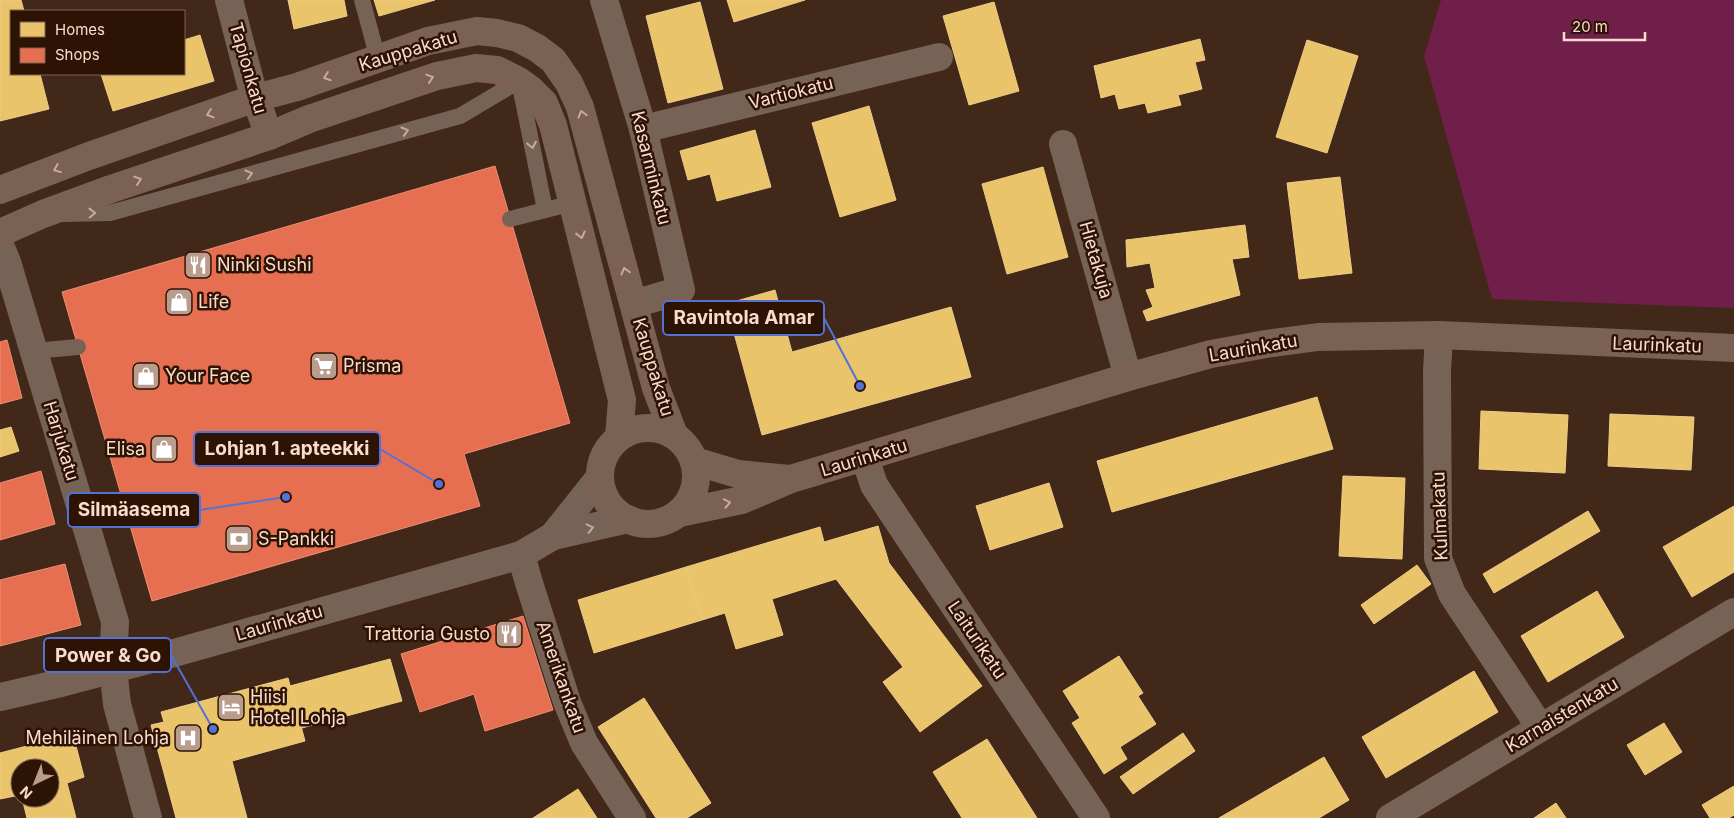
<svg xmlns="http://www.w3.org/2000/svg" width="1734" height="818" viewBox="0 0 1734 818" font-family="Inter,sans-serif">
<rect width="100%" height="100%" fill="#422818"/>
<path fill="#6f1f4a" d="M1441,0h293v308l-242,-9 -68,-243z"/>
<g fill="#e9c46a" stroke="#eecb87">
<path d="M0,0h21l3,11h-13v63h29l9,35 -49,12z"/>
<path d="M288,0h56l3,16 -53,13z"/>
<path d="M374,0h61l-56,16z"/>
<path d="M727,0h78l-71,22z"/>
<path d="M700,2l23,87 -55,14 -22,-87z"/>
<path d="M994,2l25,89 -50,14 -26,-89z"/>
<path d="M200,35l14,46 -101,30 -12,-37h83v-34z"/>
<path d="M1200,39l5,21 -10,2 7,27 -24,6 3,10 -33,8 -3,-10 -26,6 -4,-15 -14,4 -7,-32z"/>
<path d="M1307,40l51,16 -31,97 -51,-16z"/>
<path d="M869,106l27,94 -56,17 -28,-94z"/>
<path d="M755,130l16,57 -54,14 -7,-27 -22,6 -8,-29z"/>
<path d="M1043,167l25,90 -61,17 -25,-90z"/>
<path d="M1340,177l12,96 -53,6 -12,-96z"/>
<path d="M1245,225l4,32 -17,2 8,36 -93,26 -4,-10 10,-4 -7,-17 9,-2 -5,-25 -23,4 -1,-27z"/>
<path d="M775,290l17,62 159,-45 20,70 -209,58 -36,-131z"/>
<path d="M1317,397l16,52 -221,63 -15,-51z"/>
<path d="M1481,411l87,4 -3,58 -86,-4z"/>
<path d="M1610,414l84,3 -3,53 -83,-4z"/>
<path d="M11,427l8,24 -19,6v-27z"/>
<path d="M1343,476l62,2 -3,81 -63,-3z"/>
<path d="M1049,483l14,44 -73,23 -14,-44z"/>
<path d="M1734,506v66l-42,25 -29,-50z"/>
<path d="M1588,511l12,20 -106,62 -11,-19z"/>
<path d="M878,526l11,37 93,123 -62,46 -37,-50 20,-15 -67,-88 -64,20 11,36 -47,14 -11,-36 -23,7 -16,-53 134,-40 4,15z"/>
<path d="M1417,565l14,19 -57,40 -13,-19z"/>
<path d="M686,567l16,53 -108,33 -16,-53z"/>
<path d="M1597,591l27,46 -76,45 -27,-46z"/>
<path d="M1119,656l24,37 -5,3 18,28 -36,23 7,12 -23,15 -32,-51 8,-5 -17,-27z"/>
<path d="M390,659l12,42 -100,27 -12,-42z"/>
<path d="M1474,671l24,41 -112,66 -24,-41z"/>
<path d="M288,678l17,63 -73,20 15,57h-71l-25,-93 13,-3 -3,-10z"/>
<path d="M644,698l67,105 -24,15h-31l-58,-91z"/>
<path d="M1664,723l18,29 -37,23 -18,-30z"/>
<path d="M1183,733l12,18 -62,43 -13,-17z"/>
<path d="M73,734l11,43 -17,6 9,35h-49l-5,-20h28v-30h-30v27l-20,4v-46z"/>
<path d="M987,739l50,79h-75l-29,-46z"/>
<path d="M1324,757l25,43 -30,18h-100z"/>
<path d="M1734,786v29l-5,3h-19l-8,-13z"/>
<path d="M578,789l19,29h-64z"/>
<path d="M1556,803l10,15h-32z"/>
</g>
<g fill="#e76f51" stroke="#ed8f76">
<path d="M495,166l75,257 -106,31 16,52 -328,95 -90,-309z"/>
<path d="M7,340l15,58 -22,6v-62z"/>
<path d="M41,471l14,53 -55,16v-57z"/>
<path d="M65,564l16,61 -81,21v-66z"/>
<path d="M523,616l30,94 -68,21 -11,-37 -54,18 -19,-58z"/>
</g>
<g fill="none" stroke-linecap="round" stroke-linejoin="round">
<g stroke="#776256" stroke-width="16">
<path d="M362,0l16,59"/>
<path d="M63,214l47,-1 350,-97 59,-35 26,129"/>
<path d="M510,219l63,-16"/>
<path d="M34,351l44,-4"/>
</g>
<g stroke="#776256" stroke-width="28">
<path d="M229,0l22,85 18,51"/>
<path d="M604,0l39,129 38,161 -47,14"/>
<path d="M643,129l296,-72"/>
<path d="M1063,144l65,233"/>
<path d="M0,245l7,17 108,360 -2,46 4,36 31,114"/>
<path d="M1439,335l-2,36 1,187 14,36 88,133"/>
<path d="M865,458l9,27 222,333"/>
<path d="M521,555l8,28 38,119 17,41 48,75"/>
<path d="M1390,818l344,-206"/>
</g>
<g stroke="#776256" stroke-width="28">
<path d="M553,536l75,-17"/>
<path d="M0,697l61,-14 106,-28 354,-100 32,-19 47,-59"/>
</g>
<g stroke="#7b6153" stroke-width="28">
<path d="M0,190l89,-34 167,-58 41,-11 131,-46 49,-10 20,2 21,5 19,10 16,12 16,23 11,24 76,281 18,47"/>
<path d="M0,233l43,-19 68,-25 158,-53 40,-17 128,-43 39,-8 21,2 22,11 11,8 14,14 9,22 69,275 -3,37"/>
<circle cx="648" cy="476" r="48"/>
<path d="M694,461l44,13 51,5"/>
<path d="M679,513l63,-13 49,-21 337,-102 83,-23 55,-10 52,-7 121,-2 295,13"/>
</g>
</g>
<defs><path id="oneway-chevron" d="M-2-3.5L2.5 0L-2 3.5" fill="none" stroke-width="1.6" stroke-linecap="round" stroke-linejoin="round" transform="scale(1.25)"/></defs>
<g stroke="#c7aa9c">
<use href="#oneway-chevron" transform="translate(327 77) rotate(160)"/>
<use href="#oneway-chevron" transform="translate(430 78) rotate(-18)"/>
<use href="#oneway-chevron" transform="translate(210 114) rotate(161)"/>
<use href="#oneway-chevron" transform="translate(582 114) rotate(-106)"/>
<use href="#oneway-chevron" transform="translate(57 169) rotate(158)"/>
<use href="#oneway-chevron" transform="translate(138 180) rotate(-19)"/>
<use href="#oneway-chevron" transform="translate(581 235) rotate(76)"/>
<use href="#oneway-chevron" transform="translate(625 271) rotate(-105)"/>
<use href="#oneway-chevron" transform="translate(727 503) rotate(-11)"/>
</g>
<g stroke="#c6ab9d">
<use href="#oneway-chevron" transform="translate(405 131) rotate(-16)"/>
<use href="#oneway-chevron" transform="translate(532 145) rotate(79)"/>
<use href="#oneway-chevron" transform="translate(249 174) rotate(-16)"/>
<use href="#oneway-chevron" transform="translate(92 213) rotate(-1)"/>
<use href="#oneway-chevron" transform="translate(590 528) rotate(-13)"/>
</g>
<defs>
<g id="restaurant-square" transform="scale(1.4375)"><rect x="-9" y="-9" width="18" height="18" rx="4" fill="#ba9c8d" stroke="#2d1304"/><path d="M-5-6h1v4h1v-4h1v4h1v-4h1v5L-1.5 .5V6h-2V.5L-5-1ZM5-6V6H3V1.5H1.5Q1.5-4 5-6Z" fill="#fff"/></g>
<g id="shop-square" transform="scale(1.4375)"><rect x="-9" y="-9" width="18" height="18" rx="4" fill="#ba9c8d" stroke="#2d1304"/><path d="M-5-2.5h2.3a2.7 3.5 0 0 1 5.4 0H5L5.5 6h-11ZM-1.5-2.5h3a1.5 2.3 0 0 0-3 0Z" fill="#fff"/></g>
<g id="supermarket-square" transform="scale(1.4375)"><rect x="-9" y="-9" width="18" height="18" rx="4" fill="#ba9c8d" stroke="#2d1304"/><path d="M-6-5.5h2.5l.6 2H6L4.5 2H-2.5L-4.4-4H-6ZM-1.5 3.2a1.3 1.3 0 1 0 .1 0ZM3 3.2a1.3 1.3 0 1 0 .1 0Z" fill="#fff"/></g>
<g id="bank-square" transform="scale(1.4375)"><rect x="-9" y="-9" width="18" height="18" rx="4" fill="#ba9c8d" stroke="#2d1304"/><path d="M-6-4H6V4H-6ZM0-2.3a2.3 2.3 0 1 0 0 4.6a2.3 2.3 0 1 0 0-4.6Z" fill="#fff"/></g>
<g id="hotel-square" transform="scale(1.4375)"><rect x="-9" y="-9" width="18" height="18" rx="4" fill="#ba9c8d" stroke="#2d1304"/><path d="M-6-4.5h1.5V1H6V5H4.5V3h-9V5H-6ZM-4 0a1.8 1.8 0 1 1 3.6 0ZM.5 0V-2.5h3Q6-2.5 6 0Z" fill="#fff"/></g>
<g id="hospital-square" transform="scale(1.4375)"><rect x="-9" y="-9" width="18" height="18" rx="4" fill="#ba9c8d" stroke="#2d1304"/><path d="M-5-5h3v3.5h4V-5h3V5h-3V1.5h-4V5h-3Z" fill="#fff"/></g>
</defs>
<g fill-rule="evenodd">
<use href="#restaurant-square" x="198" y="265"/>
<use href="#shop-square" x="179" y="302"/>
<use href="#supermarket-square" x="324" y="366"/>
<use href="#shop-square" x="146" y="376"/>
<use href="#shop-square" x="164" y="449"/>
<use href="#bank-square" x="239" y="539"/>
<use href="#restaurant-square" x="509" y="634"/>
<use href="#hotel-square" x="231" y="707"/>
<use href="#hospital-square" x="188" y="738"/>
</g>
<g text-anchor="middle" stroke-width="5" stroke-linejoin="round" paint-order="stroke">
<g font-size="18" fill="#fadbcc" stroke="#2d1304">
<text transform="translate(408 51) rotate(-17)" y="6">Kauppakatu</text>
<text transform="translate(248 68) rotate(74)" y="6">Tapionkatu</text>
<text transform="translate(791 93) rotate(-14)" y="6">Vartiokatu</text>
<text transform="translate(651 168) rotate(76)" y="6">Kasarminkatu</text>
<text transform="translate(1096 260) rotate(74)" y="6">Hietakuja</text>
<text transform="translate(1657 345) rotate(2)" y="6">Laurinkatu</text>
<text transform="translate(1253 348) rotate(-10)" y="6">Laurinkatu</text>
<text transform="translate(653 367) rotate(73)" y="6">Kauppakatu</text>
<text transform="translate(61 441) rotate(73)" y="6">Harjukatu</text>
<text transform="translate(864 458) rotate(-17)" y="6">Laurinkatu</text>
<text transform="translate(1440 516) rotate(-92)" y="6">Kulmakatu</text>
<text transform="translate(279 623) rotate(-16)" y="6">Laurinkatu</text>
<text transform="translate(977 640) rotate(56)" y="6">Laiturikatu</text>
<text transform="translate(561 677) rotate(71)" y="6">Amerikankatu</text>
<text transform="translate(1562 715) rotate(-31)" y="6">Karnaistenkatu</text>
</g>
<g font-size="18" fill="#fadbcc" stroke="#2d1304" text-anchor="start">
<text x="217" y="271">Ninki Sushi</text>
<text x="198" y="308">Life</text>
<text x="343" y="372">Prisma</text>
<text x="165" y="382">Your Face</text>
<text x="145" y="455" text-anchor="end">Elisa</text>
<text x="258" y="545">S-Pankki</text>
<text x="490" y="640" text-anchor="end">Trattoria Gusto</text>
<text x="250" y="703">Hiisi<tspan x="250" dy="21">Hotel Lohja</tspan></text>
<text x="169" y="744" text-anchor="end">Mehiläinen Lohja</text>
</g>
</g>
<path fill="none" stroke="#5471d5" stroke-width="2" d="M860 386L824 318M439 484L380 449M286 497L200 510M213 729L171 655"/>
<g fill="#5471d5" stroke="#2d1304" stroke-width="2">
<circle cx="860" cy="386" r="5"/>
<circle cx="439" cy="484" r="5"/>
<circle cx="286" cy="497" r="5"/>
<circle cx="213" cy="729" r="5"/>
</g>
<g fill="#2d1304" stroke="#5471d5" stroke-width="2">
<rect x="663" y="301" width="161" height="34" rx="5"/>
<rect x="194" y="432" width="186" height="34" rx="5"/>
<rect x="68" y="493" width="132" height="34" rx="5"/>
<rect x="44" y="638" width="127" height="34" rx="5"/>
</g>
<g font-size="19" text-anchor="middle" font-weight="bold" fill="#fadbcc">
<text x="744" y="324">Ravintola Amar</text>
<text x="287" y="455">Lohjan 1. apteekki</text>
<text x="134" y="516">Silmäasema</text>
<text x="108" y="662">Power &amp; Go</text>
</g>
<rect x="10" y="10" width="175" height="65" fill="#2d1304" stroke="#7f6354"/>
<rect x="20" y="22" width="25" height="15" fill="#e9c46a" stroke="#7f6354"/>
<text x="55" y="35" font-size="15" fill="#fadbcc">Homes</text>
<rect x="20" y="48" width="25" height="15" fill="#e76f51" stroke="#7f6354"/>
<text x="55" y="60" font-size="15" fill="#fadbcc">Shops</text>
<g transform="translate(35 783) rotate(223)"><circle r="24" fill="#2d1304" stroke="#7f6354"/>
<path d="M0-4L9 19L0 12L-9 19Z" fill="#ba9c8d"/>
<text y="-8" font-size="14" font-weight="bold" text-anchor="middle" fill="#fadbcc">N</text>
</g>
<path d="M1564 32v8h81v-8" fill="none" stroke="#fadbcc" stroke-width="2.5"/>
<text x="1572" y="32" font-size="15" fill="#fadbcc" stroke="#2d1304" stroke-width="4" paint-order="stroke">20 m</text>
</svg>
